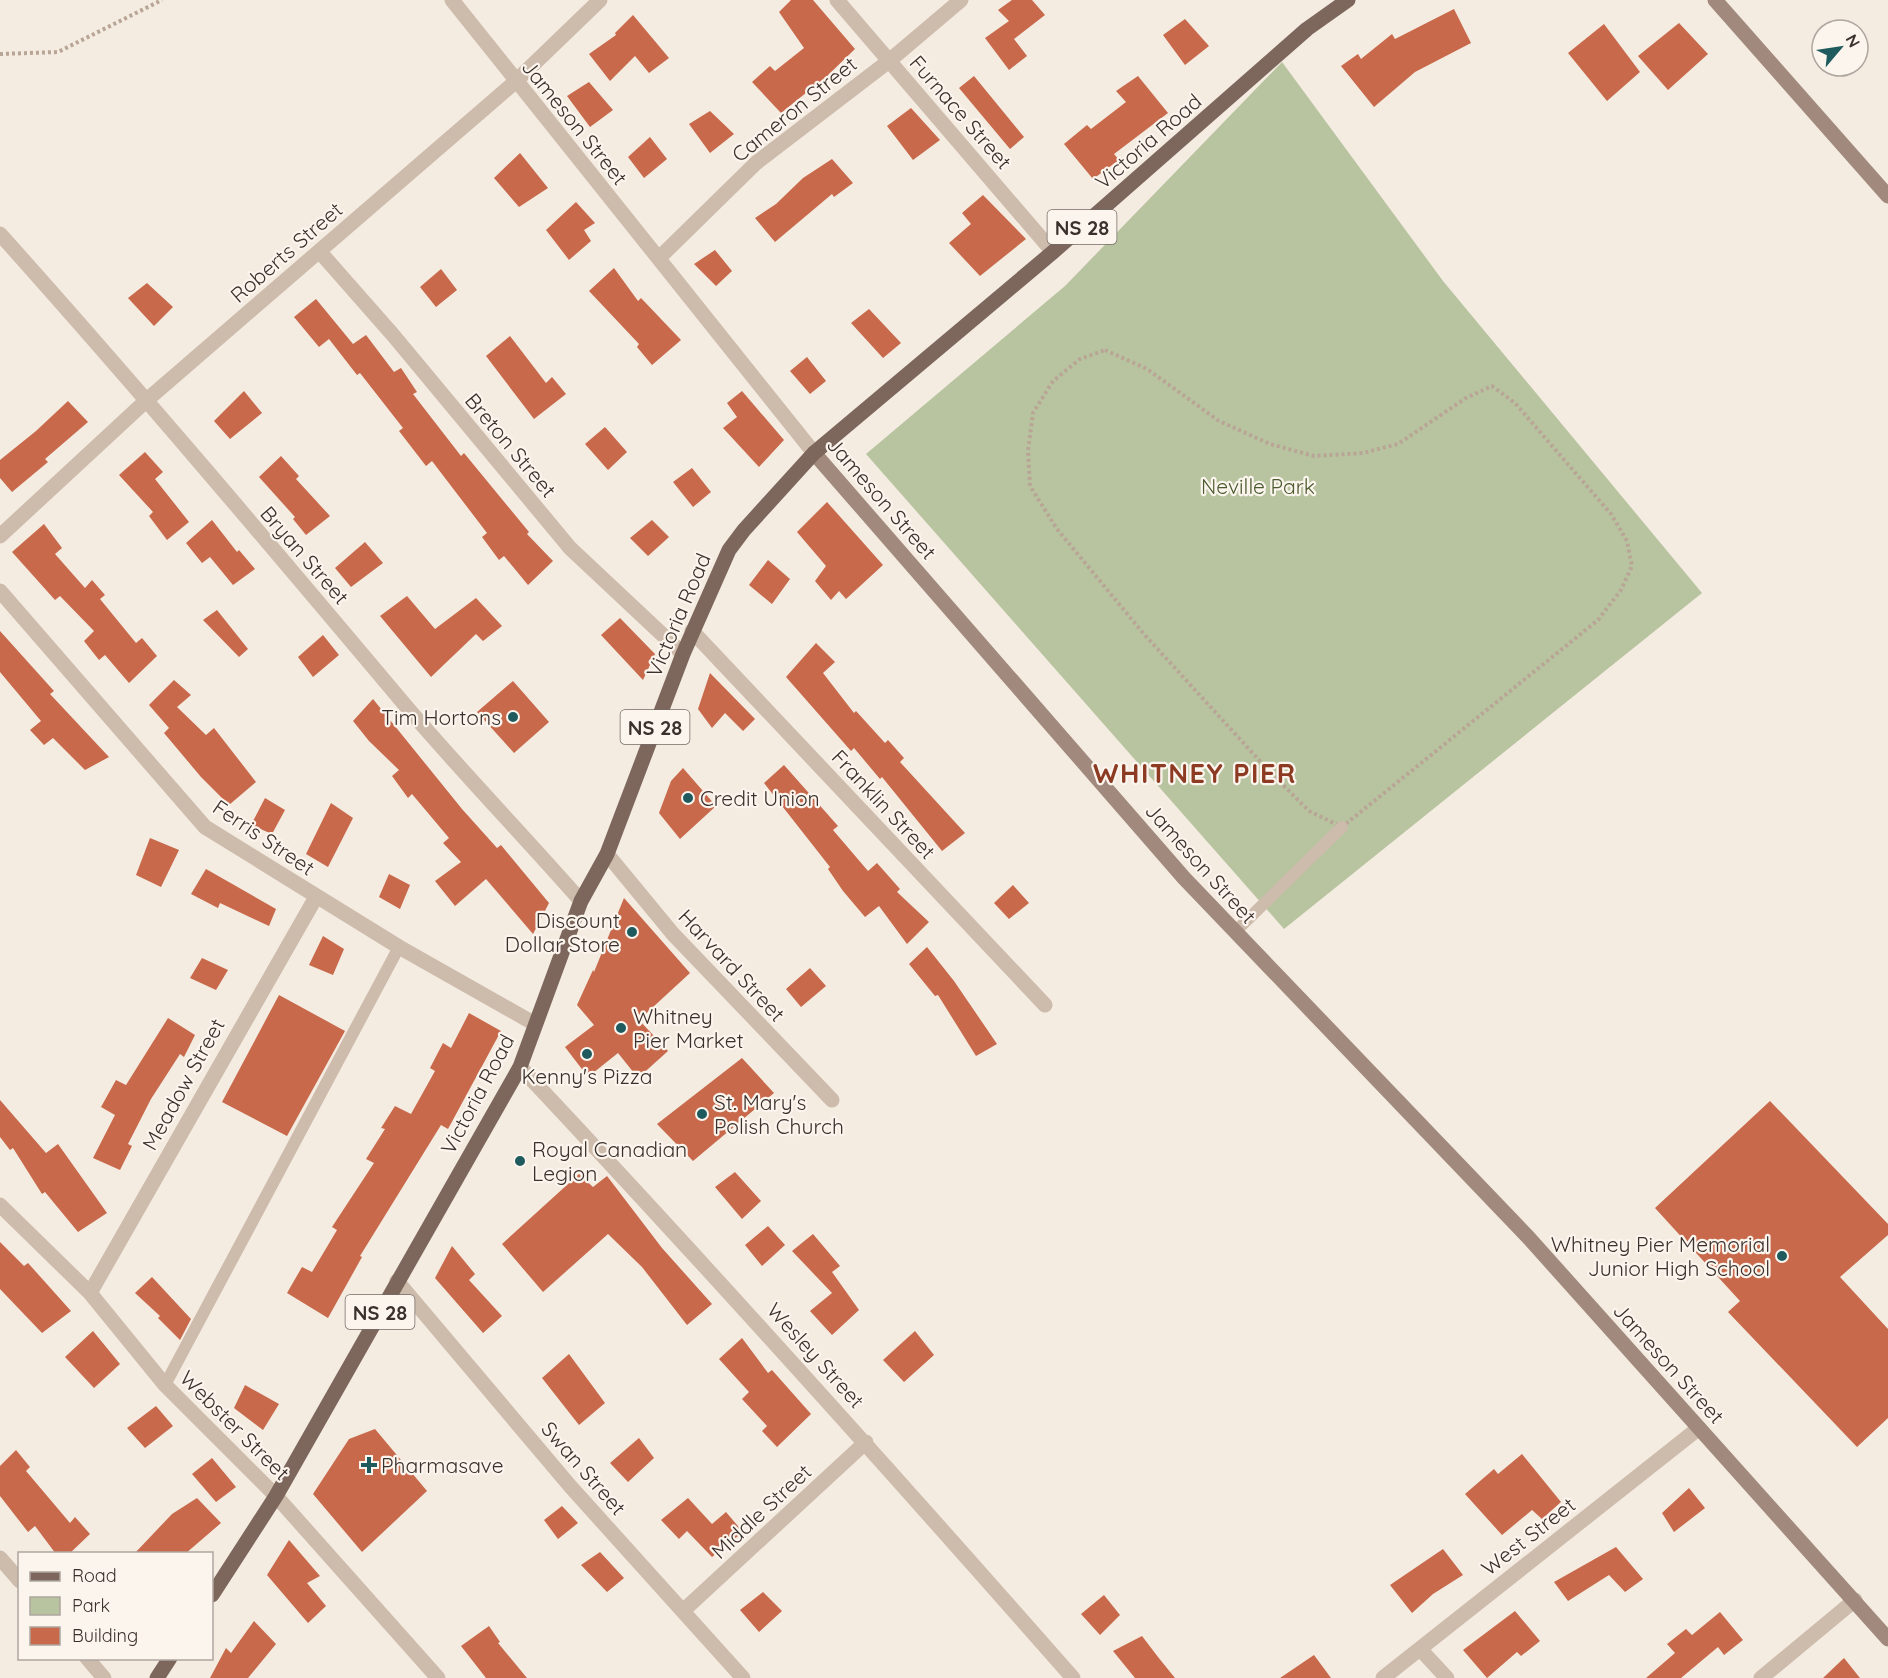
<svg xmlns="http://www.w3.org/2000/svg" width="1888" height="1678" font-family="Quicksand,sans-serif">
	<rect width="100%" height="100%" fill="#f4ebe1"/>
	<path fill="#b8c4a0" d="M1282,62l161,219 259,312 -418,336 -418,-475 199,-168z"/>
	<path fill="#c8694b" d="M791,0h22l42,49 -28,27 -46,37 -29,-31 18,-16 5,5 29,-23 -25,-36z
		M1012,0h20l13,15 -31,24 13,17 -18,14 -24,-32 24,-17 -11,-11z
		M1454,9l17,34 -56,29 -41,35 -33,-41 17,-12 3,5 31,-25 3,5z
		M633,15l36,43 -20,15 -14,-17 -25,25 -21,-27 27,-19 -1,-2z
		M1185,19l24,27 -24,19 -22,-30z
		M1679,23l29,31 -40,36 -30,-34z
		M1604,24l36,48 -33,29 -39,-48z
		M974,76l50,61 -14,12 -51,-61z
		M1138,76l30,37 -54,41 5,6 -26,19 -29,-35 23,-19 4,4 35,-27 -10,-11z
		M589,82l24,28 -23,17 -23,-31z
		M911,108l29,32 -27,20 -26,-34z
		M710,111l24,23 -24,19 -21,-29z
		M650,137l17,22 -23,19 -16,-21z
		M520,153l28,35 -29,19 -25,-29z
		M832,159l21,24 -19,14 -2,-3 -57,48 -20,-24 21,-14 27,-26z
		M983,195l43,44 -46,37 -31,-33 22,-19 -9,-11z
		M576,202l19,21 -11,7 7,11 -22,19 -23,-30z
		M715,250l17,21 -16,15 -22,-22z
		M614,268l24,33 3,-3 40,42 -29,25 -15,-18 2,-3 -50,-53z
		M441,269l16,21 -21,17 -16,-20z
		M147,283l26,24 -19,19 -26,-28z
		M316,299l37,45 13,-9 28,37 7,-4 16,24 -4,2 48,62 3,-3 65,79 -2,2 26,27 -25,24 -24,-29 -5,4 -17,-23 5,-4 -55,-72 -6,5 -27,-35 4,-3 -43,-55 -3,2 -28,-36 -10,8 -25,-30z
		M869,309l32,34 -18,15 -32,-35z
		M510,336l36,47 6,-6 14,17 -32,25 -48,-63z
		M807,357l19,24 -16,13 -20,-23z
		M244,391l18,22 -32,26 -16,-18z
		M742,391l42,49 -25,27 -36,-39 14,-11 -10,-14z
		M68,401l20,21 -43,37 3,3 -36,30 -12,-14v-18l36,-29z
		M605,427l22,25 -19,18 -23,-26z
		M145,452l18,20 -8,7 34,43 -22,18 -18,-24 4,-4 -34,-37z
		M281,456l18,20 -3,3 34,37 -24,19 -13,-16 2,-2 -36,-40z
		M692,468l19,24 -18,15 -20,-25z
		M827,502l56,63 -37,34 -7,-8 -8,9 -16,-19 11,-15 -29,-34z
		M212,520l25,32 2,-2 16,19 -22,16 -23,-28 -8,6 -16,-20z
		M652,520l17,17 -21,19 -18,-18z
		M44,524l18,24 -7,6 30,34 7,-8 13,15 -5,4 36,44 6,-5 15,18 -28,27 -24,-28 -6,5 -15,-19 10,-10 -34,-35 -5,4 -43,-48z
		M365,542l18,21 -32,24 -16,-19z
		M768,560l22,19 -18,25 -23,-19z
		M407,596l28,33 41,-31 26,28 -19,15 -7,-7 -45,43 -51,-61z
		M217,610l31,39 -9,8 -36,-37z
		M620,618l35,36 -12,26 -42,-45z
		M0,631l54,60 -4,3 59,63 -24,13 -32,-32 -9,7 -14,-15 11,-9 -41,-49z
		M323,635l16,20 -26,22 -15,-20z
		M816,643l19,19 -12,11 31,40 2,-2 29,32 3,-3 16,18 -4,4 65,71 -23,18 -60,-74 -2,2 -26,-31 -3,3 -65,-74z
		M710,673l45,46 -12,12 -18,-18 -13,15 -14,-19z
		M174,680l17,15 -14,12 29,28 8,-7 42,54 -27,23 -28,-28 -37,-44 5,-5 -20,-23z
		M513,681l36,41 -35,31 -37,-41z
		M373,699l89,110 35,39 4,-3 48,58 -16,31 -47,-55 -31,27 -20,-25 26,-19 -18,-19 6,-5 -37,-44 -4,4 -16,-22 7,-6 -30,-29 -16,-20z
		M784,765l54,61 -5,4 35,41 9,-8 23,26 -3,3 32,30 -22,22 -28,-38 -14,11 -22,-26 -15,-22 2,-2 -66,-84z
		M683,768l33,38 -36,33 -21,-26 12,-32z
		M265,798l20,12 -13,24 -21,-9z
		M331,803l22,15 -25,49 -22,-13z
		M150,838l29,12 -18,37 -25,-12z
		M206,869l70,40 -7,17 -49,-23 -2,5 -27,-14z
		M389,874l21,11 -10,24 -21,-12z
		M1013,885l16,18 -20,16 -15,-16z
		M624,898l66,75 -51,47 29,31 -30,27 -20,-25 -30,24 -23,-30 29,-22 -17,-20 16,-35 1,2z
		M323,936l21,13 -11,26 -24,-10z
		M927,947l27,34 43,63 -21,12 -38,-61 -3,1 -26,-32z
		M202,958l26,12 -12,20 -26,-12z
		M810,968l16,18 -25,21 -15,-18z
		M279,995l66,36 -58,105 -65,-34z
		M469,1013l32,18 -53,98 -7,-4 -81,131 2,1 -34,61 -41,-25 15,-26 10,5 25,-42 -5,-3 42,-64 -8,-4 19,-30 -4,-1 14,-22 16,8 24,-43 -5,-3 13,-25 8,5z
		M168,1018l27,17 -11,22 -4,-3 -29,45 -23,45 4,2 -12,24 -27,-12 22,-43 -14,-8 15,-27 10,5z
		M742,1058l32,35 -81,68 -36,-37z
		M0,1100l46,53 12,-9 49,69 -29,19 -33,-40 -3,2 -29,-46 -3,2 -10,-13z
		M1770,1101l118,123v11l-48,42 48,52v89l-31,29 -129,-135 12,-11 -85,-93z
		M735,1172l26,29 -19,18 -27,-32z
		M579,1174l14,13 14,-11 55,72 50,56 -25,21 -45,-58 -34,-33 -65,58 -41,-48z
		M768,1226l17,19 -23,21 -17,-21z
		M813,1234l27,32 -8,6 27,38 -27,25 -22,-24 22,-18 -40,-42z
		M0,1242l24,24 4,-3 43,48 -29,22 -42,-44z
		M452,1246l23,28 -6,6 33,36 -19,17 -48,-55z
		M152,1277l39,42 -11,21 -22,-22 2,-2 -25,-23z
		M93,1331l27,33 -26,24 -29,-31z
		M915,1331l19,24 -30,27 -21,-22z
		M742,1338l26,35 4,-3 39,44 -34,33 -15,-16 5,-5 -25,-27 7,-7 -30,-33z
		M569,1354l36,49 -26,22 -37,-47z
		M245,1385l34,19 -16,26 -29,-22z
		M156,1406l17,20 -28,22 -18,-20z
		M375,1429l52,62 -65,61 -49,-58 36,-55z
		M639,1438l15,20 -26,24 -18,-19z
		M16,1450l14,17 -4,4 44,52 5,-6 15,17 -21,20h-13l-21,-28 -7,6 -28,-36v-30z
		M1522,1454l39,48 -19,17 -10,-9 -30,25 -37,-41 29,-25 4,5z
		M212,1458l24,29 -20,15 -24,-28z
		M1689,1488l16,20 -31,24 -12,-19z
		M197,1498l24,25 -36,31h-51l38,-40z
		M688,1498l24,26 14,-12 17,20 -31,25 -25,-26 -8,8 -18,-19z
		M562,1506l16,17 -20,16 -14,-19z
		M289,1540l31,36 -13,7 19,23 -18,17 -41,-48z
		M1616,1547l27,32 -18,13 -16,-17 -41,26 -14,-19z
		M1443,1549l20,26 -30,19 -21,19 -22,-28z
		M600,1552l24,26 -17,14 -26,-27z
		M763,1592l19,19 -23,21 -19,-22z
		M1104,1595l16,20 -20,20 -19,-21z
		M1515,1611l25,30 -19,15 -4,-4 -30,26 -24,-28z
		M1720,1612l23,28 -19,15 -6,-8 -37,31h-35l29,-25 -8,-9 19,-15 6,6z
		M254,1621l22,23 -28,34h-38l16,-30 5,5z
		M489,1626l11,16 -2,1 29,35h-41l-25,-32z
		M1142,1636l16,21 17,21h-40l-22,-27z
		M1314,1655l17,23h-51z
		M1844,1658l16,20h-37z"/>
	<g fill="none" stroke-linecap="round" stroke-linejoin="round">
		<path stroke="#b9a596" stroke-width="4" stroke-dasharray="3 3" stroke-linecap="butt" d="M0,54l58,-2 104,-52
			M1105,350l42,19 72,52 51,23 44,12 49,-3 35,-9 68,-46 26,-12 23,17 96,111 16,27 5,25 -11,24 -23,30 -256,207 -33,-16 -40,-40 -126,-138 -86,-104 -27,-43 -2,-35 5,-38 20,-32 27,-22z"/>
		<path stroke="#cdbbac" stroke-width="12" d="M1235,932l107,-105
			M165,1385l234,-438"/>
		<path stroke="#cdbbac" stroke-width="15" d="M452,0l362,453
			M837,0l216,252
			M0,234c138,154 272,313 405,471 57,67 118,130 176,196
			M320,252l73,83 177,213 113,106
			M659,258l97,-95 133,-102 72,-61
			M0,536l148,-137 367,-317 85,-82
			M0,591l205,236 194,120 136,77
			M692,631l353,374
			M607,854l66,80 159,166
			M520,1067c188,200 371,404 553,611
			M0,1205l90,88 75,92 111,111 162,182
			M397,1281l173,205 173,192
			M90,1293l226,-396
			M0,1558l20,23
			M684,1610l182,-168
			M1421,1650l26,28
			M87,1658l17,20
			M1383,1678l316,-250
			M1761,1678l94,-78"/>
		<path stroke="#a18a7d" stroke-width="15" d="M1715,0l173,196
			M814,453l370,425 344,359 360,402"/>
		<path stroke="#7d675c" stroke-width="15" d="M212,1595l64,-99 244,-429 61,-166 26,-47 76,-200 46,-104 15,-20 70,-77 239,-201 254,-223 41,-29
			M157,1678l13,-20"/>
	</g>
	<g fill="#1f5a5e" stroke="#fbf5ee" stroke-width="2">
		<circle cx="513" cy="717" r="6"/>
		<circle cx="688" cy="798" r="6"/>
		<circle cx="632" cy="932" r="6"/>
		<circle cx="621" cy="1028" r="6"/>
		<circle cx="587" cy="1054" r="6"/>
		<circle cx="702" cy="1114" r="6"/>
		<circle cx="520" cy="1161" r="6"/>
		<circle cx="1782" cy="1256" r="6"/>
		<path d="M366 1456h6v6h6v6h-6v6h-6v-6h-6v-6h6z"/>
	</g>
	<g text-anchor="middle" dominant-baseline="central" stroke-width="4.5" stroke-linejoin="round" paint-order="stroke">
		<g fill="#fbf5ee" stroke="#756b66" stroke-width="1.5">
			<rect x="1047.5" y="210" width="69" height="34" rx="4.5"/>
			<rect x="620.5" y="710" width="69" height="34" rx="4.5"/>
			<rect x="345.5" y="1295" width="69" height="34" rx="4.5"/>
		</g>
		<g font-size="20" font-weight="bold" fill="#3b302b">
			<text x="1082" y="227">NS 28</text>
			<text x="655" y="727">NS 28</text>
			<text x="380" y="1312">NS 28</text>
		</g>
		<g font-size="21" fill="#3b302b" stroke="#fbf5ee">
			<text transform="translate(794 109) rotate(-39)">Cameron Street</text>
			<text transform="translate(961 112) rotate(49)">Furnace Street</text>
			<text transform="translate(575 122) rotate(51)">Jameson Street</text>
			<text transform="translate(1148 141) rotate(-41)">Victoria Road</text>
			<text transform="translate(286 252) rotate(-41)">Roberts Street</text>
			<text transform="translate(511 445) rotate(50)">Breton Street</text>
			<text transform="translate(882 498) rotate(49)">Jameson Street</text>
			<text transform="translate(305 555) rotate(49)">Bryan Street</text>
			<text transform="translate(678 615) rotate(-67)">Victoria Road</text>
			<text transform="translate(884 804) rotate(47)">Franklin Street</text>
			<text transform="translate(264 837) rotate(34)">Ferris Street</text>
			<text transform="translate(1201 863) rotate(48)">Jameson Street</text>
			<text transform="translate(732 965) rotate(47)">Harvard Street</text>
			<text transform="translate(183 1084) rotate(-61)">Meadow Street</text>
			<text transform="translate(477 1094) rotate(-62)">Victoria Road</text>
			<text transform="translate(816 1355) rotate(48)">Wesley Street</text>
			<text transform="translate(1669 1363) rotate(48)">Jameson Street</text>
			<text transform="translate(235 1425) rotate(45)">Webster Street</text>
			<text transform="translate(584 1468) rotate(49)">Swan Street</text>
			<text transform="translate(761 1511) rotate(-43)">Middle Street</text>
			<text transform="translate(1528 1536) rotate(-38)">West Street</text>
		</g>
		<g font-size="21" fill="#4a5a2e" stroke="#fbf5ee">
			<text x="1258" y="486">Neville Park</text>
		</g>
		<g font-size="21" fill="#3b302b" stroke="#fbf5ee" text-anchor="start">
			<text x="501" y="717" text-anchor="end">Tim Hortons</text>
			<text x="700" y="798">Credit Union</text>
			<text x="620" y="920" text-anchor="end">Discount<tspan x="620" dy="24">Dollar Store</tspan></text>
			<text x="633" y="1016">Whitney<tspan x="633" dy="24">Pier Market</tspan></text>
			<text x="587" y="1076" text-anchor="middle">Kenny's Pizza</text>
			<text x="714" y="1102">St. Mary's<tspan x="714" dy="24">Polish Church</tspan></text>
			<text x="532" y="1149">Royal Canadian<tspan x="532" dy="24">Legion</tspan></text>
			<text x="1770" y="1244" text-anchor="end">Whitney Pier Memorial<tspan x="1770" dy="24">Junior High School</tspan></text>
			<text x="381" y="1465">Pharmasave</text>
		</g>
		<g font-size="27" font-weight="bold" letter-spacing="1.5" fill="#8c3b22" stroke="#fbf5ee">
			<text x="1195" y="773">WHITNEY PIER</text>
		</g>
	</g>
	<rect x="18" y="1552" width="195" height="108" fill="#fbf5ee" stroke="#aea6a0" stroke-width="1.5"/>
	<rect x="30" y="1572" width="30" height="9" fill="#7d675c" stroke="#aea6a0" stroke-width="1.5"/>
	<text x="72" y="1582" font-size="18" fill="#3b302b">Road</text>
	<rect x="30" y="1597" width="30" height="18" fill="#b8c4a0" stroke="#aea6a0" stroke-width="1.5"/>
	<text x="72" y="1612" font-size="18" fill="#3b302b">Park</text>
	<rect x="30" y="1627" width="30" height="18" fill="#c8694b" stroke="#aea6a0" stroke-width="1.5"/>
	<text x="72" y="1642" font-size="18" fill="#3b302b">Building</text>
	<g transform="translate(1840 48) rotate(61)"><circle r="28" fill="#fbf5ee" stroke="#aea6a0" stroke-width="1.5"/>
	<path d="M0-4.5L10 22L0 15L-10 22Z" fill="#1f5a5e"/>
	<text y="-9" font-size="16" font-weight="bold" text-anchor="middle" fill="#3b302b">N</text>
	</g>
</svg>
